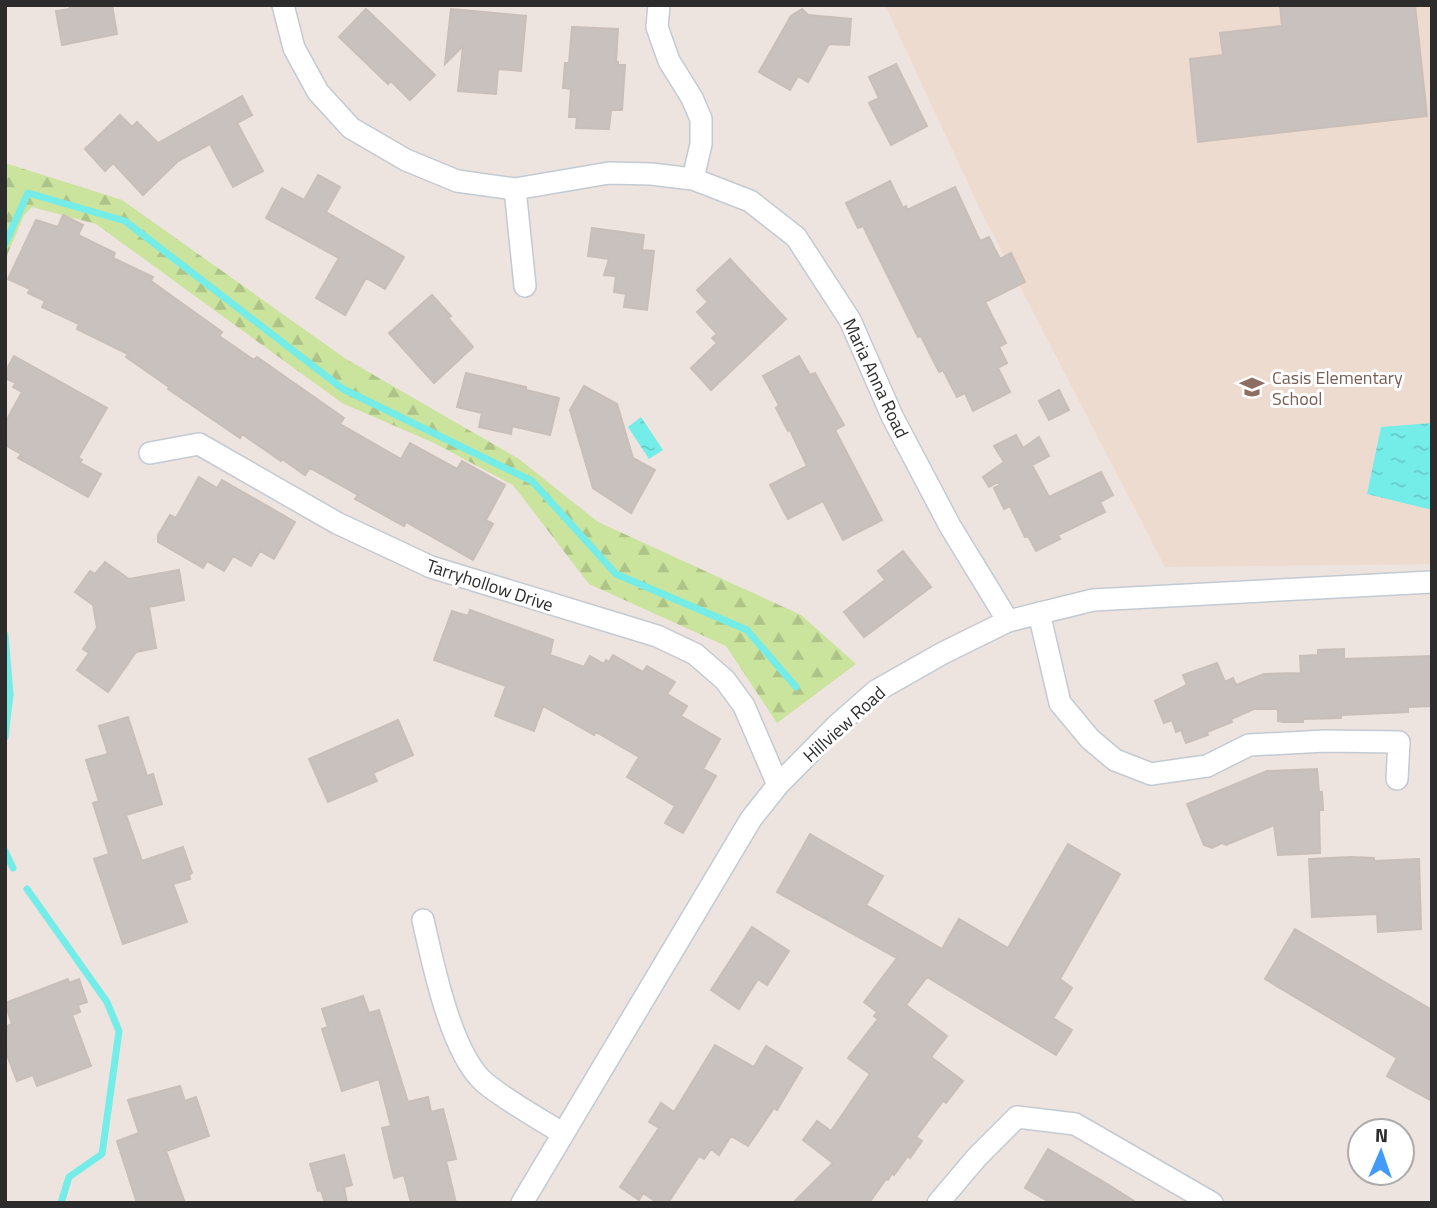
<svg xmlns="http://www.w3.org/2000/svg" width="1437" height="1208" font-family="'Titillium Web',sans-serif">
	<defs>
		<pattern id="forest-firs" width="22" height="20" patternUnits="userSpaceOnUse" patternTransform="scale(1.75)"><rect width="22" height="20" fill="#cae39d"/><path d="M5 1l3.5 6h-7zM16 11l3.5 6h-7z" fill="#aec387"/></pattern>
		<pattern id="water-ripples" width="26" height="14" patternUnits="userSpaceOnUse" patternTransform="scale(1.75)"><rect width="26" height="14" fill="#74ede8"/><path d="M2 4q2-2 4 0t4 0M15 11q2-2 4 0t4 0" fill="none" stroke="#65cbc7"/></pattern>
	</defs>
	<rect width="100%" height="100%" fill="#ede3df"/>
	<path fill="#eedbcf" d="M885,5h547v559l-267,3 -184,-356z"/>
	<path fill="url(#forest-firs)" d="M5,163l117,37 224,159 173,100 79,63 203,93 55,49 -79,59 -51,-77 -137,-62 -76,-99 -79,-42 -92,-40 -246,-179 -64,-17 -8,8 -19,45z"/>
	<path fill="url(#water-ripples)" d="M641,417l22,33 -14,9 -21,-32z
		M1432,423v87l-65,-16 14,-67z"/>
	<g fill="none" stroke-linecap="round" stroke-linejoin="round">
		<path stroke="#74ede8" stroke-width="7" d="M5,244l23,-51 97,28 218,168 189,92 84,93 131,56 49,57
			M5,635l5,59 -5,43
			M5,851l8,17
			M27,889l80,113 12,29 -17,123 -33,23 -8,26"/>
	</g>
	<path fill="#c9c1bd" stroke="#c9beb8" stroke-width="2" d="M69,5h43l5,29 -55,11 -6,-34 14,-2z
		M1280,5h135l12,111 -229,26 -8,-83 33,-4 -3,-22 62,-7z
		M366,9l69,66 -25,25 -19,-19 -3,3 -49,-47z
		M451,9l75,7 -5,55 -23,-2 -2,25 -38,-3 5,-45 -18,18z
		M802,9l6,6 43,4 -2,26 -20,-1 -21,38 -10,-6 -8,14 -31,-18 32,-56z
		M572,27l46,2 -2,33h2v3h7l-3,45h-11l-2,19 -33,-1 1,-11h-8l2,-28 -8,-1 2,-25h4z
		M896,64l31,62 -36,19 -22,-42 10,-5 -10,-21z
		M242,96l10,19 -15,8 26,48 -30,16 -23,-43 -32,17 -35,34 -30,-32 -8,8 -20,-22 35,-34 12,12 5,-5 21,21z
		M318,175l22,12 -14,25 78,45 -19,32 -19,-11 -21,37 -29,-17 23,-40 -73,-40 16,-30 22,12z
		M890,181l13,27 3,-2 1,4 48,-23 25,54 9,-4 11,22 11,-6 14,29 -40,20 21,41 -7,4 8,16 -9,5 12,24 -37,19 -8,-18 -8,4 -14,-27 -4,2 -18,-36 -3,1 -55,-111 -5,2 -12,-25z
		M63,215l20,10 -5,10 37,18 -2,5 40,19 -2,4 71,51 -3,4 35,24 3,-3 87,61 -4,6 61,35 9,-16 47,26 5,-8 43,24 -19,35 7,4 -20,36 -67,-38 -2,4 -49,-27 3,-4 -48,-27 -5,7 -23,-16 -1,2 -39,-27 -2,4 -72,-49 1,-2 -43,-30 2,-3 -51,-25 2,-5 -37,-17 3,-6 -17,-8 2,-4 -22,-10 28,-59 22,7z
		M592,228l52,7 -2,15 12,1 -7,59 -23,-3 2,-13 -12,-2 2,-16 -12,-1 5,-16 -21,-3z
		M730,259l56,60 -75,71 -20,-22 26,-25 -5,-5 5,-4 -20,-22 11,-10 -11,-12z
		M432,295l19,21 -3,2 25,29 -39,36 -45,-50z
		M14,356l93,52 -29,50 4,2 -2,3 21,11 -13,23 -70,-39 3,-4 -16,-9v-22l17,-31 -9,-5 3,-4 -11,-5v-6z
		M799,356l11,19 5,-2 29,52 -9,5 47,90 -39,20 -20,-39 -35,18 -18,-34 37,-19 -17,-36 -2,1 -12,-23 3,-3 -16,-29z
		M466,373l60,14v3l33,8 -9,37 -38,-9 -1,8 -32,-7 3,-14 -25,-6z
		M584,386l33,18 16,54 22,12 -24,43 -38,-25 -23,-78z
		M1059,390l10,20 -20,10 -10,-19z
		M1016,435l7,13 16,-11 10,19 -17,9 17,32 52,-25 12,23 -13,7 5,10 -47,23 2,4 -24,12 -8,-15 -3,1 -15,-31 -6,3 -10,-21 6,-3 -2,-3 -9,5 -6,-10 21,-15 -10,-16z
		M199,477l18,11 5,-8 73,42 -21,37 -14,-8 -9,15 -18,-10 -9,15 -17,-10 -4,7 -45,-26v-7l12,-20 6,3z
		M903,551l28,36 -67,50 -20,-25 41,-32 -7,-9z
		M105,562l24,17 50,-9 5,30 -35,7 7,41 -20,4 -28,40 -31,-22 12,-17 -6,-4 14,-21 -4,-23 -18,-13 15,-21 5,3z
		M470,610l83,30 -3,15 34,12 6,-11 14,8 2,-4 3,2 4,-7 30,17 4,-6 28,16 -8,12 20,12 -6,10 39,23 -17,30 13,7 -33,57 -18,-10 10,-17 -48,-29 12,-20 -43,-25 -2,3 -51,-29 -9,25 -39,-15 11,-30 -72,-26 18,-49 16,5z
		M1344,649v10l88,-3v50l-24,1v5l-67,3v3l-38,1v3h-20l-5,-1v-12h-24l-23,10 1,3 -25,10 1,3 -22,8 -5,-13 -5,2 -4,-12 -8,3 -9,-22 32,-16 -4,-10 34,-12 8,19 8,-4 3,7 28,-11 37,-1 -1,-17 18,-1v-5z
		M128,717l19,59 6,-2 9,30 -36,11 16,46 41,-14 9,26 -3,2 1,4 -17,5 14,38 -64,22 -29,-85 15,-5 -16,-51 6,-2 -13,-41 22,-6 -9,-28z
		M398,720l15,35 -40,18 4,8 -49,21 -19,-43z
		M1317,769l2,23h3l1,18h-4l1,43 -42,2 -4,-30 -48,20 -4,-2 -10,5 -8,-3 -17,-41 80,-33z
		M810,834l73,42 -17,29 76,44 17,-30 49,29 60,-104 52,30 -60,105 12,9 -19,30 19,12 -16,25 -129,-78 -21,28 41,31 -16,21 32,24 -17,22 -3,-2 -27,36 6,4 -12,17 -2,-2 -14,19 -2,-2 -4,7 -2,-1 -17,24h-76l40,-40 -30,-23 14,-19 14,10 39,-57 -22,-16 30,-39 -4,-3 3,-4 -13,-10 33,-44 -120,-66z
		M1351,857l23,1v3l45,-2 2,70 -43,3 -1,-18 -65,3 -3,-58z
		M752,927l37,24 -22,34 -9,-6 -19,30 -28,-19z
		M1295,929l137,81v91l-45,-25 10,-18 -132,-79z
		M68,979l1,4 10,-4 8,23 -9,3 2,7 -8,3 19,51 -54,20 -4,-11 -16,6 -12,-31v-23l7,-3 -7,-21z
		M363,996l6,17 10,-3 29,92 20,-5 3,15 12,-3 13,50 -10,2 10,42h-45l-7,-28 -10,3 -12,-50 9,-2 -12,-47 -37,12 -20,-62 6,-2 -6,-18z
		M715,1045l39,22 12,-21 36,22 -25,42 -3,-2 -26,38 -17,-10 -12,19 -8,-6 -7,10 -5,-3 -31,47h-10l-15,-10 -4,7 -19,-13 39,-59 -10,-6 12,-19 13,9z
		M180,1086l5,15 11,-4 13,39 -43,15 19,52h-48l-20,-62 22,-8 -11,-33z
		M1048,1149l61,36 28,18h-86l-26,-15z
		M344,1155l8,30 -8,2 3,16h-22l-4,-13 -3,1 -8,-27z"/>
	<g fill="none" stroke-linecap="round" stroke-linejoin="round">
		<g stroke="#c3cad2" stroke-width="24">
			<path id="minor" d="M283,5l11,43 24,44 33,36 55,32 51,21 58,8 94,-16 42,1 42,5 57,22 46,36 54,83 42,96 58,110 58,95
				M659,5l-2,22 12,34 23,37 9,21v25l-8,35
				M515,189l10,97
				M150,453l49,-9 138,79 94,44 226,69 38,18 30,26 19,26 34,79
				M1039,613l21,90 30,36 25,21 36,14 56,-8 42,-21 76,-4 74,1 -2,37
				M423,920c10,44 28,133 61,162 21,18 54,36 78,51
				M522,1203l229,-384 27,-34 58,-59 40,-35 67,-38 65,-32 85,-21 339,-18
				M938,1203l39,-46 40,-40 58,7 137,79"/>
		</g>
		<use href="#minor" stroke="#fff" stroke-width="21"/>
	</g>
	<defs>
		<g id="school-bare" transform="scale(1.89)"><path d="M0-5L7-2L0 1L-7-2ZM-4 1L0 2.5L4 1V4Q0 6-4 4Z" fill="#8d6e63" stroke="#fff" stroke-width="2.5" paint-order="stroke"/></g>
	</defs>
	<g fill-rule="evenodd">
		<use href="#school-bare" x="1252" y="387"/>
	</g>
	<g text-anchor="middle" dominant-baseline="central" stroke-width="6" stroke-linejoin="round" paint-order="stroke">
		<g font-size="18" fill="#785e54" stroke="#fff" text-anchor="start">
			<text x="1272" y="377">Casis Elementary<tspan x="1272" dy="21">School</tspan></text>
		</g>
		<g font-size="18" fill="#2c2c2c" stroke="#fff">
			<text transform="translate(876 378) rotate(65)">Maria Anna Road</text>
			<text transform="translate(490 585) rotate(18)">Tarryhollow Drive</text>
			<text transform="translate(844 724) rotate(-42)">Hillview Road</text>
		</g>
	</g>
	<rect width="1437" height="1208" fill="none" stroke="#2c2c2c" stroke-width="14"/>
	<g transform="translate(1381 1152) rotate(2)"><circle r="33" fill="#ffffff" stroke="#ababab" stroke-width="2"/>
	<path d="M0-5L12 26L0 18L-12 26Z" fill="#439bf7"/>
	<text y="-10" font-size="19" font-weight="bold" text-anchor="middle" fill="#2c2c2c">N</text>
	</g>
</svg>
